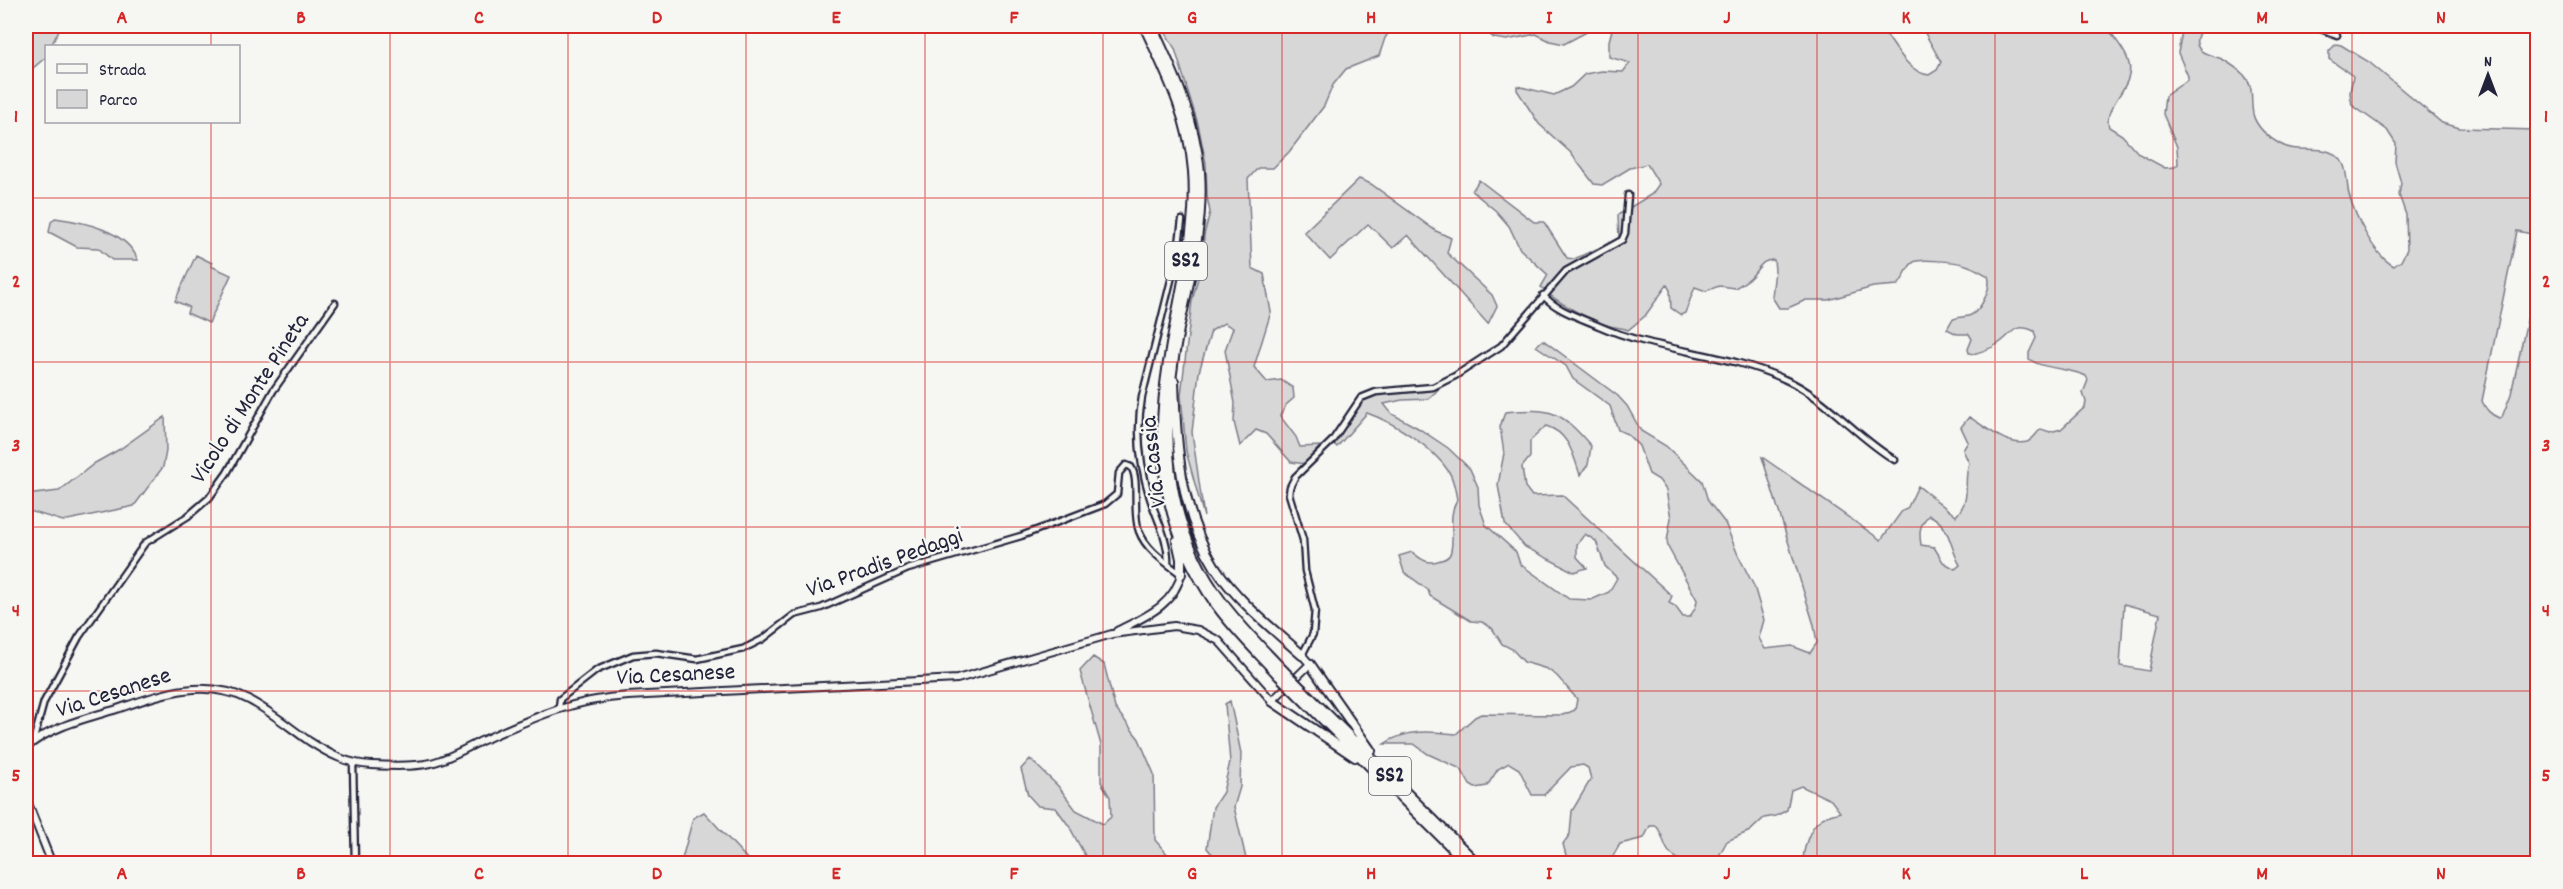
<svg xmlns="http://www.w3.org/2000/svg" width="2563" height="889" font-family="Dekko,sans-serif">
	<rect width="100%" height="100%" fill="#f6f6f2"/>
	<filter id="ink" filterUnits="userSpaceOnUse"><feTurbulence type="fractalNoise" baseFrequency=".0167" numOctaves="2"/><feDisplacementMap in="SourceGraphic" scale="12" xChannelSelector="R" yChannelSelector="G"/><feConvolveMatrix kernelMatrix="1 2 1 2 8 2 1 2 1" color-interpolation-filters="sRGB"/></filter>
	<g filter="url(#ink)">
		<path fill="#d7d7d7" stroke="#7c7c89" stroke-width="1.5" fill-rule="evenodd" d="M26,26h35l-10,20h-5v11l-13,11 -7,-4z
			M1162,26h231l-8,12 -6,18 -33,13 -13,16 -9,21 -35,46 -16,16h-15l-10,11 4,89 12,6 7,38 -17,55 13,15 14,-2 12,8 1,10 -8,7 -6,11 16,21 4,10 20,-1 -14,18 -15,-2 -25,-28 -10,-4 -16,16 -6,-24 1,-19 -10,-53 8,-22 -9,-5 -13,8 -12,41 -7,60 12,85 -18,-66 -5,-56 11,-94 11,-42 1,-24 6,-23 -3,-15 -1,-34 -8,-39 -23,-75z
			M1466,26h132l-34,18 -14,-3 -14,-7 -29,6 -13,-2 -13,-10z
			M1613,26h267c13,16 27,47 49,49l8,-5 4,-8 -20,-36h177l2,4 10,1c6,10 17,21 19,33 6,23 -27,42 -20,63l13,8 17,19 26,14 10,-1 3,-3 -1,-17 -14,-33 2,-18 22,-16 1,-4 -10,-23 5,-27h19c-1,3 -4,8 -5,12 -3,16 15,17 25,21 7,4 16,10 22,16 11,13 6,24 9,39 3,13 16,24 27,30 17,11 40,-1 57,12 11,8 9,26 12,38 6,22 25,62 45,72l7,-5 6,-12 -1,-34 -7,-20 2,-12 -6,-21 1,-18 -9,-14 -35,-25 -2,-12 3,-17 -24,-17v-8l7,-7 5,1 28,17 73,61 18,5 77,2v105l-20,-4 -35,170c4,9 8,13 17,17l3,-1 9,-23 21,-97 1,-3 4,2v567h-734c0,-13 6,-36 18,-44 6,-4 13,-5 19,-7l-9,-12 -30,-14 -10,4 -4,20 -11,6 -12,2 -14,13 -23,10 -12,22c-17,0 -33,3 -46,-11 -6,-7 -6,-19 -13,-26h-6l-6,12 -24,6 -11,19h-41l-5,-19 7,-10 2,-23 19,-32 -3,-11 -5,-3 -12,2 -27,28h-12l-13,-26 -10,-6 -11,6 -11,17 -12,2 -5,-3 -9,-16 -33,-15 -14,-10h-30c22,-15 46,-13 72,-10l19,-17 6,-3 82,1 12,-5 2,-11 -20,-23 -10,-7 -23,-7 -12,-13 -10,-5 -10,-16 -10,-6 -11,-1 -41,-25 -2,-6 -24,-18 -5,-16 13,-4c10,8 16,13 29,8 5,-1 9,-4 10,-9 4,-20 -4,-32 6,-52 -2,-9 -3,-19 -8,-27 -16,-25 -54,-49 -82,-59l-30,34 -4,-4c7,-13 16,-33 28,-43 16,-13 57,-10 78,-11l-11,10 -26,1 -18,4 8,10 26,14 30,20 22,21 8,18 1,18 7,20 30,27 4,12 49,35 22,1 18,-8 8,-14 -12,-12 -9,-25 -11,-7 -8,10v13l10,11 -13,4 -49,-25 -20,-23 -7,-39 6,-32 -4,-26 5,-15c47,-4 55,-2 86,34l-3,19 -8,10c-7,-21 -11,-42 -34,-49l-16,15v16l-8,10 3,20 7,9 30,-1 110,101 -3,7 6,3 8,11h7l6,-11 1,-6 -29,-53 -1,-6 4,-23 -5,-28 -7,-10 -10,-6 -10,-28 -12,-12 -9,-4 -8,-24 -37,-27 -7,-13 -30,-20 7,-6 75,56 9,10 14,25 25,15 36,35 6,20 17,22 13,32 16,31 10,34 -5,18 6,11 27,-3 18,7 7,-10 -3,-18 -52,-168 119,83 21,-29 5,-2 11,-23 38,30c17,-19 6,-32 13,-53l-6,-13 5,-8 -7,-15 8,-10c16,9 38,30 58,25 6,-2 9,-9 14,-13l9,3 11,-3 24,-22 1,-5 -3,-9 5,-13 -2,-4c-18,-9 -42,-6 -57,-17v-6l7,-15 -2,-7c-22,-10 -22,6 -38,14 -6,4 -16,7 -23,9l-4,-1 -1,-4 4,-10 -3,-5h-12l-10,-5 5,-9c6,-4 13,-2 19,-5 11,-6 21,-28 17,-39 -7,-4 -15,-9 -22,-11 -7,-3 -46,-7 -52,-3 -8,4 -9,17 -16,23l-25,2 -45,13h-22l-18,8h-9l-7,-11 3,-27 -1,-10c-13,-1 -15,9 -23,17 -4,4 -11,8 -16,11l-16,-2 -13,5 -11,-4 -10,26 -4,2 -10,-7 -1,-18 -3,-5 -22,31 -17,14c-6,-3 -11,-2 -18,-4 -20,-6 -55,-24 -69,-39l7,-12 -28,-26 -11,-23 -13,-15 -24,-20 7,-11 55,42h10l23,36 7,1 45,-20 -1,-24 34,-21 7,-10 -12,-20 -17,4 -28,17 -8,-1 -24,-32 -31,-28 -22,-34v-4l37,9 17,-8 14,-13 17,-3 21,1 7,-9 -21,-6v-16zM1929,515c22,10 20,31 31,50l-5,4 -12,-7 -9,-15 -13,-2c-2,-13 -2,-20 8,-30zM2124,604l36,10 -11,57 -29,-5z
			M1359,179l12,5 65,47 15,7 -4,15 45,42 5,11 -9,18 -80,-89 -15,13 -25,-24 -38,36 -26,-28z
			M55,218c29,4 71,12 83,42h-26l-14,-12 -21,-1 -28,-15 2,-10z
			M196,255l16,8 -1,3 20,9 -22,48 -22,-10 2,-6 -14,-6z
			M165,417l1,34 -3,16 -29,39 -71,15 -37,-11v-15l33,-4 36,-28 25,-14z
			M1093,657l11,7 11,44 24,31 15,35 1,66 20,23h-86l-20,-37 -13,-18 -18,-2 -10,-11 -7,-26 9,-10 28,27 18,24 27,14 8,-7 -1,-20 -9,-15v-37l-21,-74z
			M1230,701l11,52 -1,34 -6,20 13,56c-16,1 -30,-1 -40,-15l6,-41 10,-15 7,-30 -5,-58z
			M704,812l47,51h-70l12,-45z"/>
		<g fill="none" stroke-linecap="round" stroke-linejoin="round">
			<g stroke="#22223b" stroke-width="9">
				<path id="street" d="M2313,26l24,9
					M1543,295c12,15 38,23 56,31 59,26 126,26 185,53 42,18 72,58 111,81
					M1168,564c1,-24 -11,-44 -18,-66 -10,-32 -14,-68 -8,-101l36,-145 4,-32
					M1302,655l11,-21 2,-24 -10,-39 -2,-31 -14,-46 1,-7 5,-10 37,-36 29,-43 15,-6 57,-5 22,-11 46,-30 65,-75 56,-31 3,-7 3,-38
					M559,708l1,-9 37,-29 36,-15 23,-2 41,6 46,-10 20,-10 31,-24 27,-7 87,-39 113,-33 84,-32 12,-10 2,-21 7,-8 5,2c9,12 1,46 8,64 7,19 26,31 42,43
					M33,742l11,-40 35,-65 66,-94 43,-27 21,-18 18,-25 46,-82 62,-88
					M353,763l2,101"/>
			</g>
			<g stroke="#22223b" stroke-width="10">
				<path id="secondary" d="M1117,631c27,-14 57,-25 64,-57
					M26,748c23,-21 61,-30 91,-39 44,-15 87,-32 132,-9 21,11 40,27 60,41 20,13 38,23 63,24 19,1 40,2 59,-2 17,-4 34,-14 50,-22 52,-23 89,-41 147,-45l329,-17 155,-45 62,-8 24,4 21,11 53,60 38,-37 -8,-9
					M26,798l26,66"/>
			</g>
			<g stroke="#22223b" stroke-width="12">
				<path id="highway" d="M1144,26c22,47 45,92 49,145 4,51 -9,102 -18,152 -21,106 -23,190 41,282 19,26 42,48 63,71
					M1152,26c22,47 43,93 48,146 4,53 -10,105 -21,157 -19,96 -18,192 44,274 18,24 40,46 61,68
					M1174,381c2,64 6,131 41,186 22,34 57,61 87,88
					M1177,541l4,18v15
					M1310,664l61,87
					M1302,689l176,175
					M1298,695l170,169
					M1272,701l83,56"/>
			</g>
			<use href="#street" stroke="#f6f6f2" stroke-width="4.5"/>
			<use href="#secondary" stroke="#f6f6f2" stroke-width="6"/>
			<use href="#highway" stroke="#f6f6f2" stroke-width="8"/>
			<g stroke="#22223b" stroke-width="12" stroke-linecap="butt">
				<path id="highway-bridge" d="M1284,671l18,18
					M1279,676l19,19"/>
			</g>
			<use href="#highway-bridge" stroke="#f6f6f2" stroke-width="8"/>
		</g>
	</g>
	<path fill="none" stroke="#d62828" stroke-width="1.5" stroke-opacity="0.55" d="M211,26v20M390,26v838M568,26v838M746,26v838M925,26v838M1103,26v838M1282,26v838M1460,26v838M1638,26v838M1817,26v838M1995,26v838M2173,26v838M2352,26v838M211,122v742M26,198h2512M26,362h2512M26,527h2512M26,691h2512"/>
	<g text-anchor="middle" dominant-baseline="central" stroke-width="4.5" stroke-linejoin="round" paint-order="stroke">
		<g fill="#f6f6f2" stroke="#626272" stroke-width="1.5">
			<rect x="1165" y="242" width="42" height="38" rx="4.5"/>
			<rect x="1369" y="757" width="42" height="38" rx="4.5"/>
		</g>
		<g font-size="22" font-weight="bold" fill="#22223b">
			<text x="1186" y="261">SS2</text>
			<text x="1390" y="776">SS2</text>
		</g>
		<g font-size="24" fill="#22223b" stroke="#f6f6f2">
			<text transform="translate(251 399) rotate(-57)">Vicolo di Monte Pineta</text>
			<text transform="translate(1155 462) rotate(-96)">Via Cassia</text>
			<text transform="translate(885 564) rotate(-20)">Via Pradis Pedaggi</text>
			<text transform="translate(676 676) rotate(-3)">Via Cesanese</text>
			<text transform="translate(114 694) rotate(-18)">Via Cesanese</text>
		</g>
	</g>
	<rect width="2563" height="889" fill="none" stroke="#f6f6f2" stroke-width="66"/>
	<rect x="45" y="45" width="195" height="78" fill="#f6f6f2" stroke="#a1a1a9" stroke-width="1.5"/>
	<rect x="57" y="64" width="30" height="9" fill="#f6f6f2" stroke="#a1a1a9" stroke-width="1.5"/>
	<text x="99" y="75" font-size="18" fill="#22223b">Strada</text>
	<rect x="57" y="90" width="30" height="18" fill="#d7d7d7" stroke="#a1a1a9" stroke-width="1.5"/>
	<text x="99" y="105" font-size="18" fill="#22223b">Parco</text>
	<g transform="translate(2488 75)" stroke="#f6f6f2" stroke-width="4.5" paint-order="stroke">
	<path d="M0-4.5L10 22L0 15L-10 22Z" fill="#22223b"/>
	<text y="-9" font-size="16" font-weight="bold" text-anchor="middle" fill="#22223b">N</text>
	</g>
	<rect x="33" y="33" width="2497" height="823" fill="none" stroke="#d62828" stroke-width="2"/>
	<g font-size="20" text-anchor="middle" font-weight="bold" fill="#d62828">
		<text x="122" y="23">A</text>
		<text x="301" y="23">B</text>
		<text x="479" y="23">C</text>
		<text x="657" y="23">D</text>
		<text x="836" y="23">E</text>
		<text x="1014" y="23">F</text>
		<text x="1192" y="23">G</text>
		<text x="1371" y="23">H</text>
		<text x="1549" y="23">I</text>
		<text x="1727" y="23">J</text>
		<text x="1906" y="23">K</text>
		<text x="2084" y="23">L</text>
		<text x="2262" y="23">M</text>
		<text x="2441" y="23">N</text>
		<text x="16" y="122">1</text>
		<text x="2546" y="122">1</text>
		<text x="16" y="287">2</text>
		<text x="2546" y="287">2</text>
		<text x="16" y="451">3</text>
		<text x="2546" y="451">3</text>
		<text x="16" y="616">4</text>
		<text x="2546" y="616">4</text>
		<text x="16" y="781">5</text>
		<text x="2546" y="781">5</text>
		<text x="122" y="879">A</text>
		<text x="301" y="879">B</text>
		<text x="479" y="879">C</text>
		<text x="657" y="879">D</text>
		<text x="836" y="879">E</text>
		<text x="1014" y="879">F</text>
		<text x="1192" y="879">G</text>
		<text x="1371" y="879">H</text>
		<text x="1549" y="879">I</text>
		<text x="1727" y="879">J</text>
		<text x="1906" y="879">K</text>
		<text x="2084" y="879">L</text>
		<text x="2262" y="879">M</text>
		<text x="2441" y="879">N</text>
	</g>
</svg>
